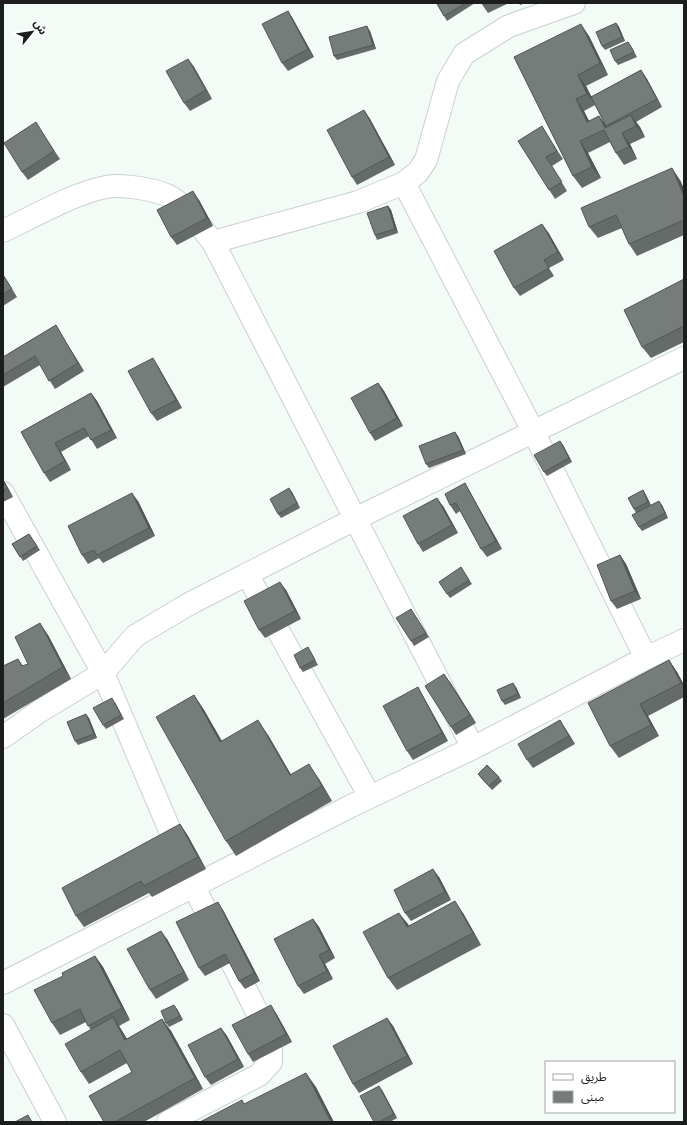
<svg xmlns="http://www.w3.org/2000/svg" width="687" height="1125" font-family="Helvetica,'Noto Sans Arabic',sans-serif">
	<rect width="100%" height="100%" fill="#f3fbf7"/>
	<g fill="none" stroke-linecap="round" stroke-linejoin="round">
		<g stroke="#c9d1ce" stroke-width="24">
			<path id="street" d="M404,183l129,248 113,227
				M3,231c30,-14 71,-38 103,-44 17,-3 47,2 63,9 15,8 33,33 44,46l260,506
				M213,242l145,-40 46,-19 14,-11 8,-12 22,-79 16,-27 45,-28 65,-23
				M3,493l100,180 91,214 77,153v22l-12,13 -91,47
				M247,574l123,223
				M3,737l37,-26 63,-38 32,-37 54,-32 166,-85 329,-161
				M3,983l348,-177 122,-58 173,-90 38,-18
				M3,1025l52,97"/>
		</g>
		<use href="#street" stroke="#fff" stroke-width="22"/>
	</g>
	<path fill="#656b68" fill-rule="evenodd" d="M439,3h36l-28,18 -3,-5z
		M481,3h28l-21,10z
		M519,3h7l-6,2z
		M288,11l5,8 21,38 -26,14 -6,-8z
		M616,23l3,4 6,14 -20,9 -3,-4z
		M370,31l6,18 -39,11 -3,-4z
		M589,36l19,39 -22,11 5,11 50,-27 6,9 15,28 -26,15 4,5 5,10 -15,7 7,15 -13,6 -8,-12 -6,-11 -22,11 13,25 -19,10 -9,-12 -59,-119zM595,105l12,22 -8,-11 -10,5 -5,-10z
		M628,42l3,4 6,11 -19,8 -3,-4z
		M188,59l6,8 18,32 -22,12 -6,-8z
		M364,110l6,9 25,46 -38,20 -5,-8z
		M41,131l19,28 -32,21 -6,-8z
		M547,135l16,24 -11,7 15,25 -12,8 -37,-58z
		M680,180l4,9v46l-47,21 -8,-12 -7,-16 -24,10 -9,-11z
		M199,200l14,26 -36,19 -6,-8z
		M388,206l3,4 7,23 -21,7 -2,-5z
		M548,232l16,28 -15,8 5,8 -34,20 -6,-8z
		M3,274l14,23 -14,9z
		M684,279v63l-33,16 -9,-11z
		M56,325l5,9 23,37 -29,18 -15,-24 -37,22v-30z
		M158,366l24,42 -25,13 -6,-8z
		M378,383l6,8 19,35 -28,15 -5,-8z
		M91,393l6,8 20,37 -20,11 -8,-13 -28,16 10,18 -21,12 -6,-9 -23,-41z
		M458,436l8,18 -37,14 -3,-4z
		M563,445l9,17 -25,14 -3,-4z
		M3,479l10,18 -10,5z
		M465,483l5,9 32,57 -15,8 -6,-8 -21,-38 -4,3 -6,-9z
		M643,490l3,5 5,10h11l6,13 -26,13 -3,-4 -3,-14 -2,-4z
		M292,492l8,16 -19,10 -3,-4z
		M138,501l17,35 -52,27 -4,-5 -11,6 -6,-9z
		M443,506l15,27 -35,19 -5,-8z
		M29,534l11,16 -17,11 -11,-17z
		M620,555l6,9 15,35 -24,10 -6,-8z
		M461,567l11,17 -22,14 -3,-4z
		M286,590l15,29 -36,19 -6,-8z
		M411,609l18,28 -15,9 -3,-5z
		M48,635l23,44 -68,40v-53l15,-7 5,7 5,-2z
		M311,652l7,13 -15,7 -3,-4z
		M669,660l8,12 7,13v12l-36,19 11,20 -40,22 -9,-12z
		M450,682l26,41 -20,12 -5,-8z
		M516,687l5,11 -16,7 -3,-4z
		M194,695l10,15 18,31 46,-6 23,40 28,4 13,22 -96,55 -10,-15z
		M423,696l25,45 -35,19 -6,-9z
		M115,702l9,17 -18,10 -3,-4z
		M89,718l8,20 -19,7 -3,-4z
		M565,728l10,16 -42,24 -6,-8z
		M478,774l21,3 3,4 -10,9 -11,-12z
		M180,824l8,12 18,33 -54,28 -3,-4 -65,34 -8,-11z
		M439,877l12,23 -40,21 -6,-8z
		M223,910l37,71 -15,8 -6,-8 -9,-18 -25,13 -6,-8z
		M463,913l18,32 -84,45 -9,-12 20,-52z
		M313,919l6,8 16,31 -10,6 8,15 -29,15 -6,-8z
		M167,939l22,41 -33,19 -6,-9z
		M95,956l8,11 27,53 -11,6 8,13 35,-20 9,12 32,58 -59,33h-40l28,-50 -5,-9 -38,21 -8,-12 10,-42 -5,-8 -26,13 -8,-12 11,-47z
		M177,1009l6,11 -14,7 -3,-4z
		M276,1013l16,29 -39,20 -5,-8z
		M387,1018l6,8 20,38 -54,29 -6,-9z
		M221,1028l6,8 17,31 -33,18 -6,-8z
		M382,1090l15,28 -7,4h-16z"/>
	<path fill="#525755" d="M288,11l5,8 21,38 -6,-8z
		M616,23l3,4 6,14 -3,-4z
		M581,24l8,12 19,39 -8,-12z
		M367,26l3,5 6,18 -3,-4z
		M188,59l6,8 18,32 -6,-9z
		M641,70l6,9 15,28 -5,-8z
		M578,75l8,11 10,19 -9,-11z
		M576,99l8,12 11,22 -8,-11z
		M364,110l6,9 25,46 -6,-8z
		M631,115l9,12 5,10 -9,-11z
		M599,116l8,11 -2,1z
		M622,133l8,11 7,15 -8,-12z
		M580,141l8,12 13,25 -9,-11z
		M672,168l8,12 4,9v7z
		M193,191l6,9 14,26 -6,-8z
		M388,206l3,4 7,23 -3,-4z
		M542,224l6,8 16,28 -6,-8z
		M56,325l5,9 23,37 -6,-8z
		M153,358l5,8 24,42 -6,-8z
		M378,383l6,8 19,35 -6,-8z
		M91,393l6,8 20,37 -6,-8z
		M455,432l3,4 8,18 -3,-4z
		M560,441l3,4 9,17 -3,-4z
		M55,443l6,9 10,18 -6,-9z
		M3,479l10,18 -6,-9 -4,-7z
		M465,483l5,9 32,57 -6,-8z
		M289,488l3,4 8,16 -3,-5z
		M643,490l3,5 5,11 -3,-4z
		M132,493l6,8 17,35 -6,-8z
		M437,498l6,8 15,27 -6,-8z
		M659,501l3,4 6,13 -3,-5z
		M620,555l6,9 15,35 -6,-8z
		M280,582l6,8 15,29 -6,-8z
		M40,623l8,12 23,44 -8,-12z
		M669,660l8,12 7,13v2l-3,-4z
		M444,674l6,8 26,41 -6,-8z
		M513,683l3,4 5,11 -3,-4z
		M418,687l30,54 -6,-8z
		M194,695l10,15 26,46 -10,-14z
		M640,704l8,12 11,20 -8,-11z
		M86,714l3,4 8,20 -3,-4z
		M258,720l10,15 32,55 -10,-15z
		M560,720l15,24 -6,-8z
		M309,764l10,15 13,22 -10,-15z
		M180,824l8,12 18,33 -8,-12z
		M433,869l6,8 12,23 -6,-8z
		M455,901l8,12 18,32 -8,-12z
		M218,902l5,8 37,71 -6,-8z
		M399,913l9,11 7,14 -8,-11z
		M313,919l6,8 16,31 -6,-8z
		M161,931l6,8 22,41 -5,-8z
		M319,955l6,9 8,15 -6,-8z
		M95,956l8,11 27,53 -8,-12z
		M174,1005l3,4 6,11 -3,-4z
		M271,1005l5,8 16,29 -6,-8z
		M113,1017l8,12 13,22 -9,-11z
		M387,1018l6,8 20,38 -6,-8z
		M162,1019l9,12 32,58 -8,-11z
		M221,1028l6,8 17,31 -6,-8z
		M306,1073l10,14 18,35h-3z
		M379,1086l3,4 15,28 -3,-4z"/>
	<path fill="#757c79" stroke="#525755" d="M439,3h27l-22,13 -7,-12z
		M288,11l20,38 -26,14 -20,-39z
		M616,23l6,14 -20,9 -6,-14z
		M581,24l19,39 -22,12 9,19 -11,5 11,23 12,-6 6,12 26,-13 5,11 -14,7 7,14 -13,6 -12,-23 -24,11 12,26 -19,9 -59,-119z
		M367,26l6,19 -39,11 -5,-19z
		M628,42l6,10 -19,9 -5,-11z
		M188,59l18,31 -22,13 -18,-32z
		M641,70l16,29 -51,27 -15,-29z
		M364,110l25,47 -37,20 -25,-47z
		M36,122l18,29 -32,21 -18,-29z
		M542,126l15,25 -11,6 16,25 -13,8 -31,-49z
		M672,168l12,28v24l-55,24 -13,-29 -27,12 -8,-19z
		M193,191l14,27 -36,19 -14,-27z
		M388,206l7,23 -20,6 -8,-22z
		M542,224l16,28 -14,8 5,8 -35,20 -20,-37z
		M3,275l9,14 -9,5z
		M684,279v47l-42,21 -18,-37z
		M56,325l22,38 -29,18 -14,-25 -32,19v-18z
		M153,358l23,42 -25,13 -23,-42z
		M378,383l19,35 -27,15 -19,-35z
		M91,393l20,37 -20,10 -7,-12 -29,15 10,18 -21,12 -23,-41z
		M455,432l8,18 -37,14 -7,-18z
		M560,441l9,17 -25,14 -10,-17z
		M3,481l4,7 -4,3z
		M465,483l31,58 -15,8 -25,-46 -6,2 -5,-11z
		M289,488l8,15 -19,11 -8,-15z
		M643,490l5,12 -14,7 -6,-11z
		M132,493l17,35 -52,27 -3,-5 -12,5 -14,-29z
		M437,498l15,27 -34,19 -15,-28z
		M659,501l6,12 -26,14 -7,-12z
		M29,534l8,12 -17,11 -8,-13z
		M620,555l15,36 -24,10 -14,-36z
		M461,567l8,13 -22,14 -8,-12z
		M280,582l15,29 -36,19 -15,-29z
		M411,609l15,24 -15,8 -15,-23z
		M40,623l23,44 -60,36v-37l15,-7 4,7 6,-2 -13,-27z
		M308,647l7,13 -15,8 -6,-13z
		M669,660l12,23 -41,21 11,21 -41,21 -22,-43z
		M444,674l26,41 -19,12 -26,-41z
		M513,683l5,11 -16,7 -5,-11z
		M418,687l24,46 -35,18 -24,-45z
		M194,695l26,47 38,-22 32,55 19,-11 13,22 -96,55 -70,-124z
		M112,698l9,17 -18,10 -10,-17z
		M86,714l8,20 -19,7 -8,-19z
		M560,720l9,16 -42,24 -9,-16z
		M487,765l12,12 -10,9 -11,-12z
		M180,824l18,33 -54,29 -3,-5 -65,35 -14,-28z
		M433,869l12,23 -40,21 -11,-23z
		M455,901l18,32 -85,45 -25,-46 36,-19 8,14z
		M218,902l36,71 -15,8 -14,-27 -26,14 -23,-46z
		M313,919l16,31 -10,5 8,16 -29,15 -24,-47z
		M161,931l23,41 -34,18 -23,-41z
		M95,956l27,52 -34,18 -8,-17 -28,14 -18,-33 29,-14 -1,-3z
		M174,1005l6,11 -14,7 -5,-12z
		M271,1005l15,29 -38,20 -16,-29z
		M113,1017l12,23 37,-21 33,59 -80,44h-11l-15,-26 43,-24 -12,-22 -39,22 -16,-28z
		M387,1018l20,38 -54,28 -20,-38z
		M221,1028l17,31 -33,18 -17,-32z
		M306,1073l25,49h-131l42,-22 2,4z
		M379,1086l15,28 -15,8h-5l-14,-26z
		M28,1115l4,7h-17z"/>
	<rect width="687" height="1125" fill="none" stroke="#1b1e1d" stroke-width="8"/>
	<rect x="545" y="1061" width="130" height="52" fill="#ffffff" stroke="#a4a5a5"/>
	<rect x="553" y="1074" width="20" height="6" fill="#ffffff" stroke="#a4a5a5"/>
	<text x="581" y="1081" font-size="12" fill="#1b1e1d">طريق</text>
	<rect x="553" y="1091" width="20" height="12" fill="#757c79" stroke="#a4a5a5"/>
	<text x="581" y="1101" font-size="12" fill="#1b1e1d">مبنى</text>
	<g transform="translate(32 32) rotate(60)" stroke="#ffffff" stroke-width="3" paint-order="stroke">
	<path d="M0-3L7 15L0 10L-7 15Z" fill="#1b1e1d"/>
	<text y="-6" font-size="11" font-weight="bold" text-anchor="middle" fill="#1b1e1d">ش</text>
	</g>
</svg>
